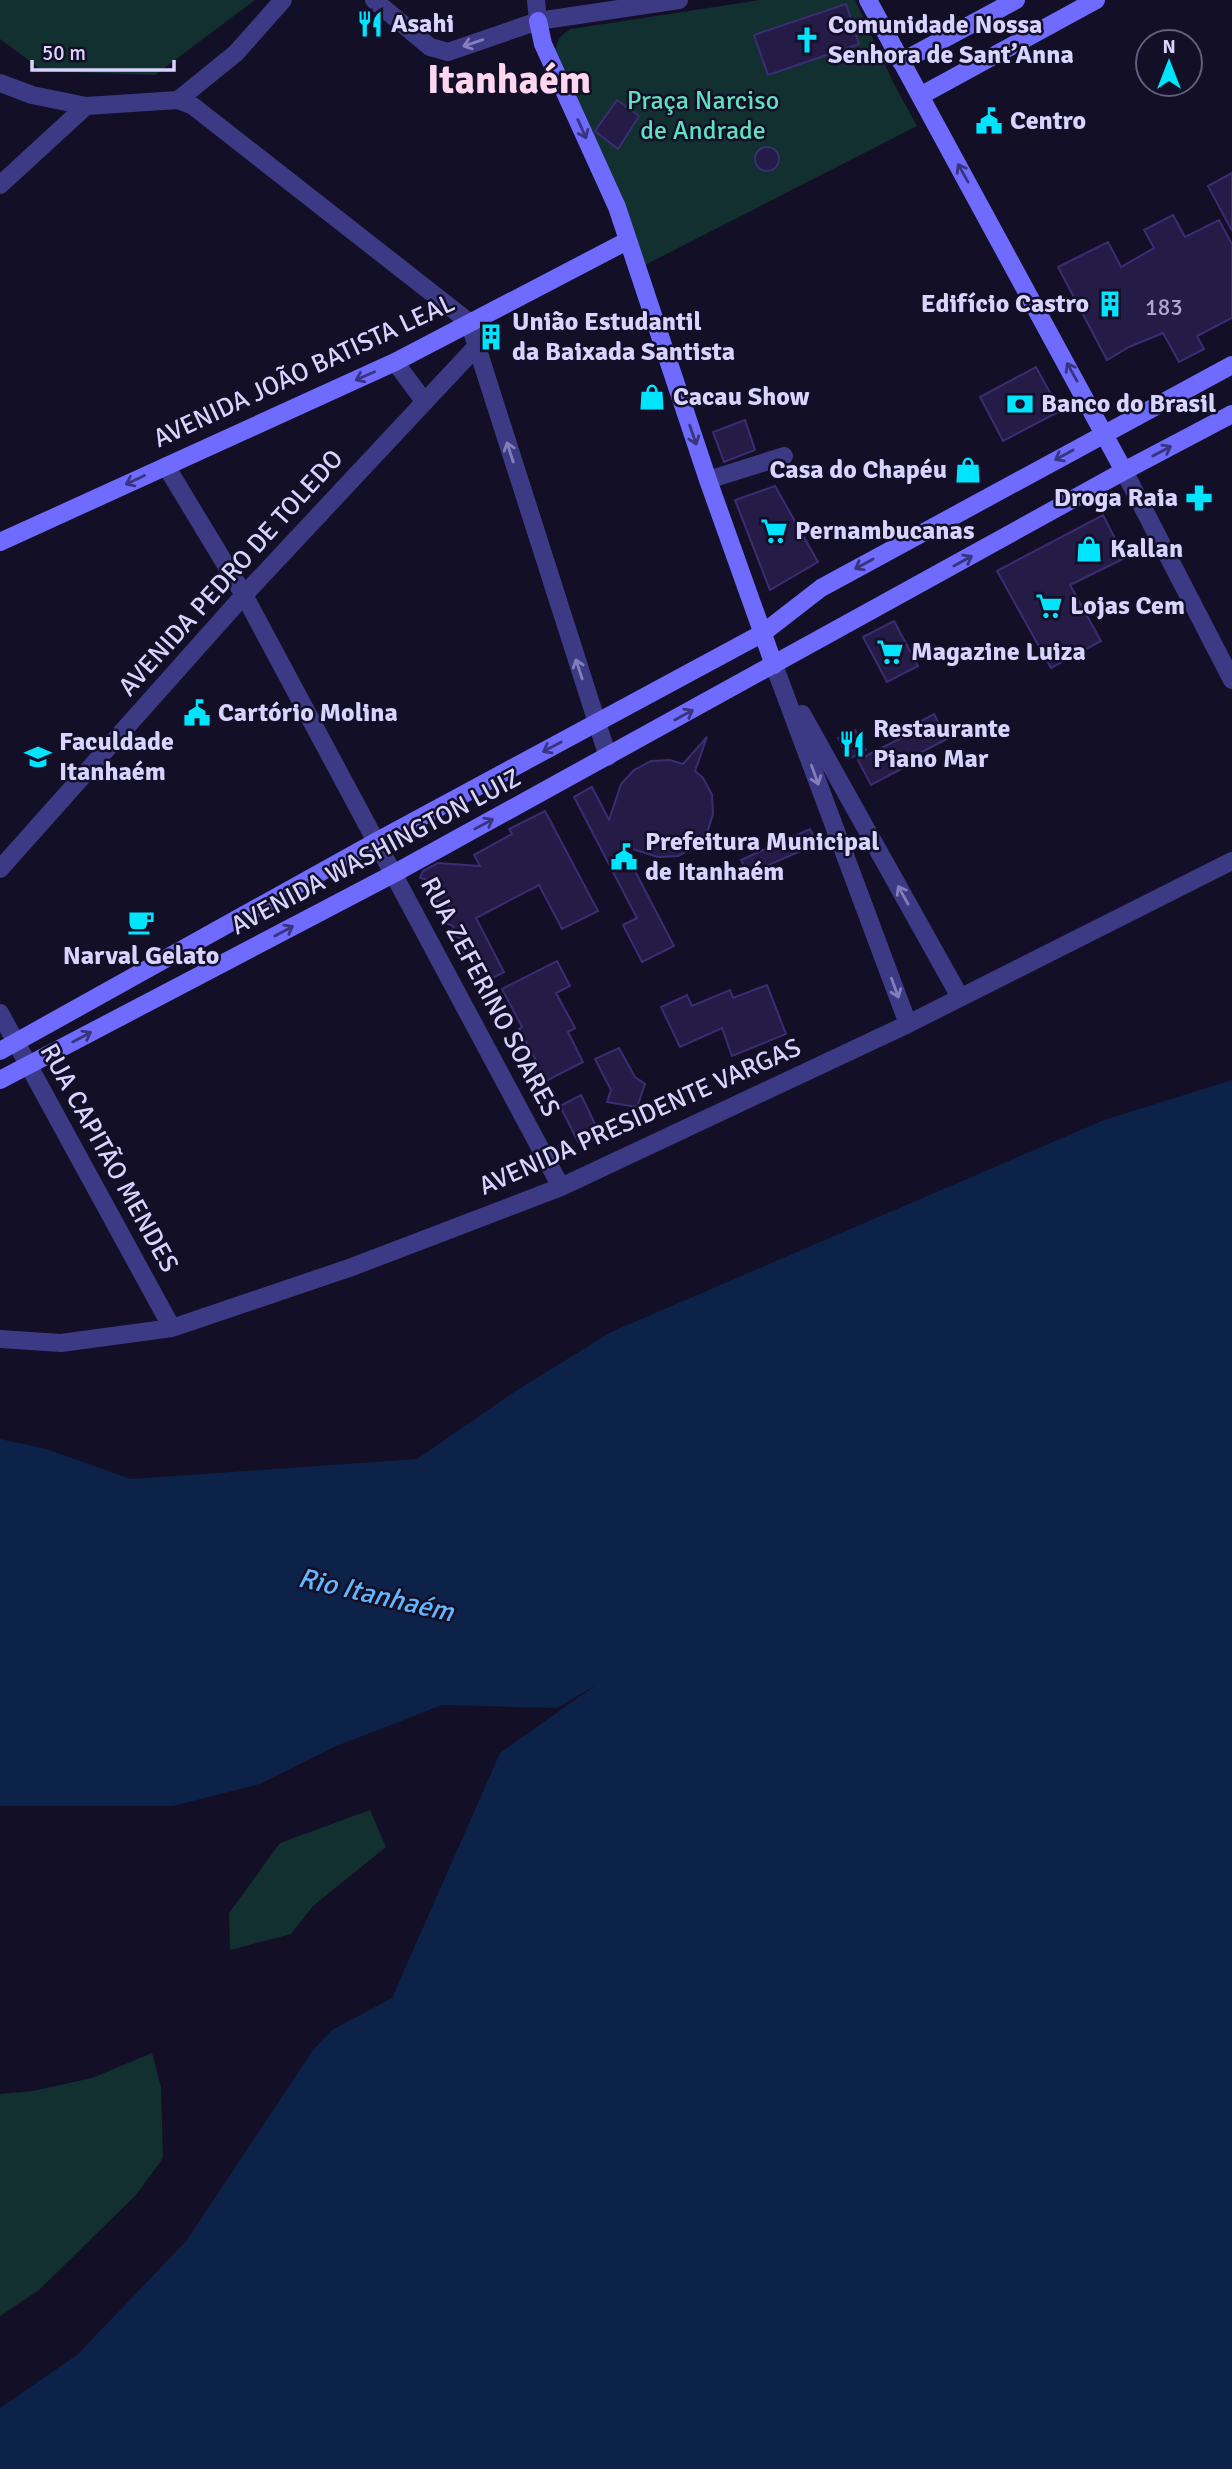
<svg xmlns="http://www.w3.org/2000/svg" width="1232" height="2469" font-family="Signika,sans-serif">
	<rect width="100%" height="100%" fill="#130f26"/>
	<path fill="#12302f" d="M0,0h255l-100,75 -112,-4 -43,-32z
		M760,0h95l39,84 23,42 -272,139 -23,-69 -67,-142c1,-13 5,-19 16,-25z
		M370,1810l16,37 -73,59 -22,28 -61,16 -1,-37 51,-70z
		M152,2053l9,34 2,71 -27,37 -97,95 -39,26v-222l33,-3 59,-13z"/>
	<path fill="#0c2248" d="M1232,1080v1389h-1232v-61l77,-53 110,-115 126,-190 19,-20 60,-32 108,-245 96,-68 -39,23 -115,-3 -108,42 -74,37 -87,22h-173v-367l46,10 85,30 286,-20 94,-65 100,-62 493,-212z"/>
	<path fill="#241b47" stroke="#3b2d73" stroke-width="2" d="M846,4l13,40 -91,31 -14,-40z
		M617,100l22,16 -21,33 -23,-18z
		M755 159a12 12 0 1 1 24 0a12 12 0 1 1-24 0Z
		M1232,173v58l-24,-45z
		M1173,215l12,22 34,-17 13,24v74l-35,18 7,13 -25,13 -16,-29 -34,14 -22,13 -49,-93 50,-25 13,25 33,-19 -10,-18z
		M1036,367l24,44 -57,30 -23,-44z
		M745,420l10,30 -31,12 -11,-30z
		M775,486l43,76 -48,28 -35,-90z
		M1103,515l22,43 -55,27 31,56 -50,27 -54,-97z
		M894,621l24,45 -31,16 -24,-45z
		M934,714l13,25 -47,24 3,5 -32,17 -13,-25 47,-24 -3,-5z
		M855,730l11,20 -17,9 -11,-21z
		M707,737l-12,34 8,7 9,17 1,19 -6,19 -12,14 -17,9 -20,1 -36,-11 52,100 -32,16 -19,-37 14,-7 -63,-121 18,-10 17,33 12,-36 13,-14 17,-9 19,-1 13,4z
		M545,811l53,100 -36,18 -23,-44 -63,33 28,54 -19,10 -5,-6 -9,-1 4,-14 -12,-3v-18l-11,-6 1,-8 -8,-3 4,-19 -17,-4 2,-8 -8,-4 4,-8 -10,-2 3,-7 15,-8 42,3 -6,-11 38,-21 -3,-5z
		M810,829l7,15 -69,30 -7,-14z
		M557,961l13,25 -14,7 19,35 -7,4 15,30 -41,21 -10,-16 6,-3 -19,-35 3,-2 -20,-38z
		M767,985l19,49 -54,22 -10,-28 -42,19 -19,-40 26,-12 5,11 38,-16 3,8z
		M619,1048l16,29 10,7 -8,23 -30,-5 4,-12 -16,-31z
		M581,1095l18,37 -21,10 -18,-36z"/>
	<g fill="none" stroke-linecap="round" stroke-linejoin="round">
		<path stroke="#3d3a85" stroke-width="18" d="M374,0l56,47 18,5 90,-31 141,-21
			M536,0l2,21
			M0,83l32,12 54,11 92,-6 15,6 276,216 139,435
			M178,100l58,-47 47,-53
			M0,185l86,-79
			M395,362l29,39
			M166,466l78,129 317,592
			M1124,471l108,209
			M708,480l76,-24
			M774,665l134,359
			M802,714l158,283
			M0,869l244,-274 232,-248
			M0,1013l172,315
			M0,1339l61,4 111,-15 180,-61 209,-80 347,-163 324,-163"/>
		<path stroke="#6f6bff" stroke-width="18" d="M868,0l256,471
			M538,21l5,23 74,163 91,273 66,185
			M901,62l115,-62
			M920,96l176,-96
			M0,542l395,-180 232,-121
			M0,1051l377,-210 386,-208 58,-45 411,-223
			M0,1080l395,-207 729,-402 108,-57"/>
	</g>
	<defs><path id="oneway-shaft" d="M-6 0H5M1.5-3L5.5 0L1.5 3" fill="none" stroke-width="1.6" stroke-linecap="round" stroke-linejoin="round" transform="scale(1.75)"/></defs>
	<g stroke="#837fbc">
		<use href="#oneway-shaft" transform="translate(473 43) rotate(161)"/>
		<use href="#oneway-shaft" transform="translate(510 452) rotate(-108)"/>
		<use href="#oneway-shaft" transform="translate(579 669) rotate(-108)"/>
		<use href="#oneway-shaft" transform="translate(815 775) rotate(70)"/>
		<use href="#oneway-shaft" transform="translate(903 895) rotate(-119)"/>
		<use href="#oneway-shaft" transform="translate(895 988) rotate(70)"/>
	</g>
	<g stroke="#38347d">
		<use href="#oneway-shaft" transform="translate(582 129) rotate(66)"/>
		<use href="#oneway-shaft" transform="translate(963 173) rotate(-119)"/>
		<use href="#oneway-shaft" transform="translate(1072 372) rotate(-119)"/>
		<use href="#oneway-shaft" transform="translate(365 376) rotate(156)"/>
		<use href="#oneway-shaft" transform="translate(693 435) rotate(71)"/>
		<use href="#oneway-shaft" transform="translate(1162 451) rotate(-28)"/>
		<use href="#oneway-shaft" transform="translate(1064 455) rotate(151)"/>
		<use href="#oneway-shaft" transform="translate(135 480) rotate(155)"/>
		<use href="#oneway-shaft" transform="translate(963 561) rotate(-29)"/>
		<use href="#oneway-shaft" transform="translate(864 564) rotate(151)"/>
		<use href="#oneway-shaft" transform="translate(684 715) rotate(-29)"/>
		<use href="#oneway-shaft" transform="translate(552 747) rotate(152)"/>
		<use href="#oneway-shaft" transform="translate(484 824) rotate(-28)"/>
		<use href="#oneway-shaft" transform="translate(284 931) rotate(-28)"/>
		<use href="#oneway-shaft" transform="translate(82 1037) rotate(-28)"/>
	</g>
	<defs>
		<g id="restaurant-bare" transform="scale(2.1)"><path d="M-5-6h1v4h1v-4h1v4h1v-4h1v5L-1.5 .5V6h-2V.5L-5-1ZM5-6V6H3V1.5H1.5Q1.5-4 5-6Z" fill="#00e5ff" stroke="#130f26" stroke-width="2.5" paint-order="stroke"/></g>
		<g id="church-bare" transform="scale(2.1)"><path d="M-1.2-6h2.4v3.5h3.3v2.4h-3.3V6h-2.4V-.1h-3.3v-2.4h3.3Z" fill="#00e5ff" stroke="#130f26" stroke-width="2.5" paint-order="stroke"/></g>
		<g id="civic-bare" transform="scale(2.1)"><path d="M-.6-6.5H3V-4.5H.6V-3L4-1V1h2V6H-6V1h2V-1L-.6-3ZM-1.2 2.5V6h2.4V2.5Z" fill="#00e5ff" stroke="#130f26" stroke-width="2.5" paint-order="stroke"/></g>
		<g id="building-bare" transform="scale(2.1)"><path d="M-4-6H4V6H1V3H-1V6H-4ZM-2.5-4.3h1.7v1.8h-1.7ZM.8-4.3h1.7v1.8H.8ZM-2.5-1h1.7V.8h-1.7ZM.8-1h1.7V.8H.8Z" fill="#00e5ff" stroke="#130f26" stroke-width="2.5" paint-order="stroke"/></g>
		<g id="shop-bare" transform="scale(2.1)"><path d="M-5-2.5h2.3a2.7 3.5 0 0 1 5.4 0H5L5.5 6h-11ZM-1.5-2.5h3a1.5 2.3 0 0 0-3 0Z" fill="#00e5ff" stroke="#130f26" stroke-width="2.5" paint-order="stroke"/></g>
		<g id="bank-bare" transform="scale(2.1)"><path d="M-6-4H6V4H-6ZM0-2.3a2.3 2.3 0 1 0 0 4.6a2.3 2.3 0 1 0 0-4.6Z" fill="#00e5ff" stroke="#130f26" stroke-width="2.5" paint-order="stroke"/></g>
		<g id="pharmacy-bare" transform="scale(2.1)"><path d="M-2-6h4v4h4v4h-4v4h-4v-4h-4v-4h4Z" fill="#00e5ff" stroke="#130f26" stroke-width="2.5" paint-order="stroke"/></g>
		<g id="supermarket-bare" transform="scale(2.1)"><path d="M-6-5.5h2.5l.6 2H6L4.5 2H-2.5L-4.4-4H-6ZM-1.5 3.2a1.3 1.3 0 1 0 .1 0ZM3 3.2a1.3 1.3 0 1 0 .1 0Z" fill="#00e5ff" stroke="#130f26" stroke-width="2.5" paint-order="stroke"/></g>
		<g id="university-bare" transform="scale(2.1)"><path d="M0-5L7-2L0 1L-7-2ZM-4 1L0 2.5L4 1V4Q0 6-4 4Z" fill="#00e5ff" stroke="#130f26" stroke-width="2.5" paint-order="stroke"/></g>
		<g id="cafe-bare" transform="scale(2.1)"><path d="M-5.5-4.5H6V0H3Q3 3.5 0 3.5H-2.5Q-5.5 3.5-5.5 0ZM3-3.2v2h1.7v-2ZM-6 4.5H4V6H-6Z" fill="#00e5ff" stroke="#130f26" stroke-width="2.5" paint-order="stroke"/></g>
	</defs>
	<g fill-rule="evenodd">
		<use href="#restaurant-bare" x="370" y="24"/>
		<use href="#church-bare" x="807" y="40"/>
		<use href="#civic-bare" x="989" y="121"/>
		<use href="#building-bare" x="1110" y="304"/>
		<use href="#building-bare" x="491" y="337"/>
		<use href="#shop-bare" x="652" y="397"/>
		<use href="#bank-bare" x="1020" y="404"/>
		<use href="#shop-bare" x="968" y="470"/>
		<use href="#pharmacy-bare" x="1199" y="498"/>
		<use href="#supermarket-bare" x="774" y="531"/>
		<use href="#shop-bare" x="1089" y="549"/>
		<use href="#supermarket-bare" x="1049" y="606"/>
		<use href="#supermarket-bare" x="890" y="652"/>
		<use href="#civic-bare" x="197" y="713"/>
		<use href="#restaurant-bare" x="852" y="744"/>
		<use href="#university-bare" x="38" y="757"/>
		<use href="#civic-bare" x="624" y="857"/>
		<use href="#cafe-bare" x="141" y="922"/>
	</g>
	<g text-anchor="middle" dominant-baseline="central" stroke-width="5" stroke-linejoin="round" paint-order="stroke">
		<g font-size="23" fill="#aca6d1">
			<text x="1164" y="307">183</text>
		</g>
		<g font-size="26" font-weight="bold" fill="#d9d4ff" stroke="#130f26" text-anchor="start">
			<text x="391" y="24">Asahi</text>
			<text x="828" y="25">Comunidade Nossa<tspan x="828" dy="30">Senhora de Sant’Anna</tspan></text>
			<text x="1010" y="121">Centro</text>
			<text x="1089" y="304" text-anchor="end">Edifício Castro</text>
			<text x="512" y="322">União Estudantil<tspan x="512" dy="30">da Baixada Santista</tspan></text>
			<text x="673" y="397">Cacau Show</text>
			<text x="1041" y="404">Banco do Brasil</text>
			<text x="947" y="470" text-anchor="end">Casa do Chapéu</text>
			<text x="1178" y="498" text-anchor="end">Droga Raia</text>
			<text x="795" y="531">Pernambucanas</text>
			<text x="1110" y="549">Kallan</text>
			<text x="1070" y="606">Lojas Cem</text>
			<text x="911" y="652">Magazine Luiza</text>
			<text x="218" y="713">Cartório Molina</text>
			<text x="873" y="729">Restaurante<tspan x="873" dy="30">Piano Mar</tspan></text>
			<text x="59" y="742">Faculdade<tspan x="59" dy="30">Itanhaém</tspan></text>
			<text x="645" y="842">Prefeitura Municipal<tspan x="645" dy="30">de Itanhaém</tspan></text>
			<text x="141" y="956" text-anchor="middle">Narval Gelato</text>
		</g>
		<g font-size="26" fill="#5fe0c0" stroke="#130f26">
			<text x="703" y="101">Praça Narciso<tspan x="703" dy="30">de Andrade</tspan></text>
		</g>
		<g font-size="26" fill="#d9d4ff" stroke="#130f26">
			<text transform="translate(304 371) rotate(-25)">AVENIDA JOÃO BATISTA LEAL</text>
			<text transform="translate(231 573) rotate(-48)">AVENIDA PEDRO DE TOLEDO</text>
			<text transform="translate(376 852) rotate(-28)">AVENIDA WASHINGTON LUIZ</text>
			<text transform="translate(490 997) rotate(62)">RUA ZEFERINO SOARES</text>
			<text transform="translate(640 1117) rotate(-24)">AVENIDA PRESIDENTE VARGAS</text>
			<text transform="translate(109 1158) rotate(61)">RUA CAPITÃO MENDES</text>
		</g>
		<g font-size="28" font-style="italic" fill="#62b6ff" stroke="#130f26">
			<text transform="translate(376 1595) rotate(13)">Rio Itanhaém</text>
		</g>
		<g font-size="40" font-weight="bold" fill="#ffd6f0" stroke="#130f26">
			<text x="509" y="80">Itanhaém</text>
		</g>
	</g>
	<g transform="translate(1169 63)"><circle r="33" fill="#130f26" stroke="#625e7d" stroke-width="2"/>
	<path d="M0-5L12 26L0 18L-12 26Z" fill="#00e5ff"/>
	<text y="-10" font-size="19" font-weight="bold" text-anchor="middle" fill="#d9d4ff">N</text>
	</g>
	<path d="M32 60v10h142v-10" fill="none" stroke="#d9d4ff" stroke-width="3.5"/>
	<text x="42" y="60" font-size="21" fill="#d9d4ff" stroke="#130f26" stroke-width="5" paint-order="stroke">50 m</text>
</svg>
